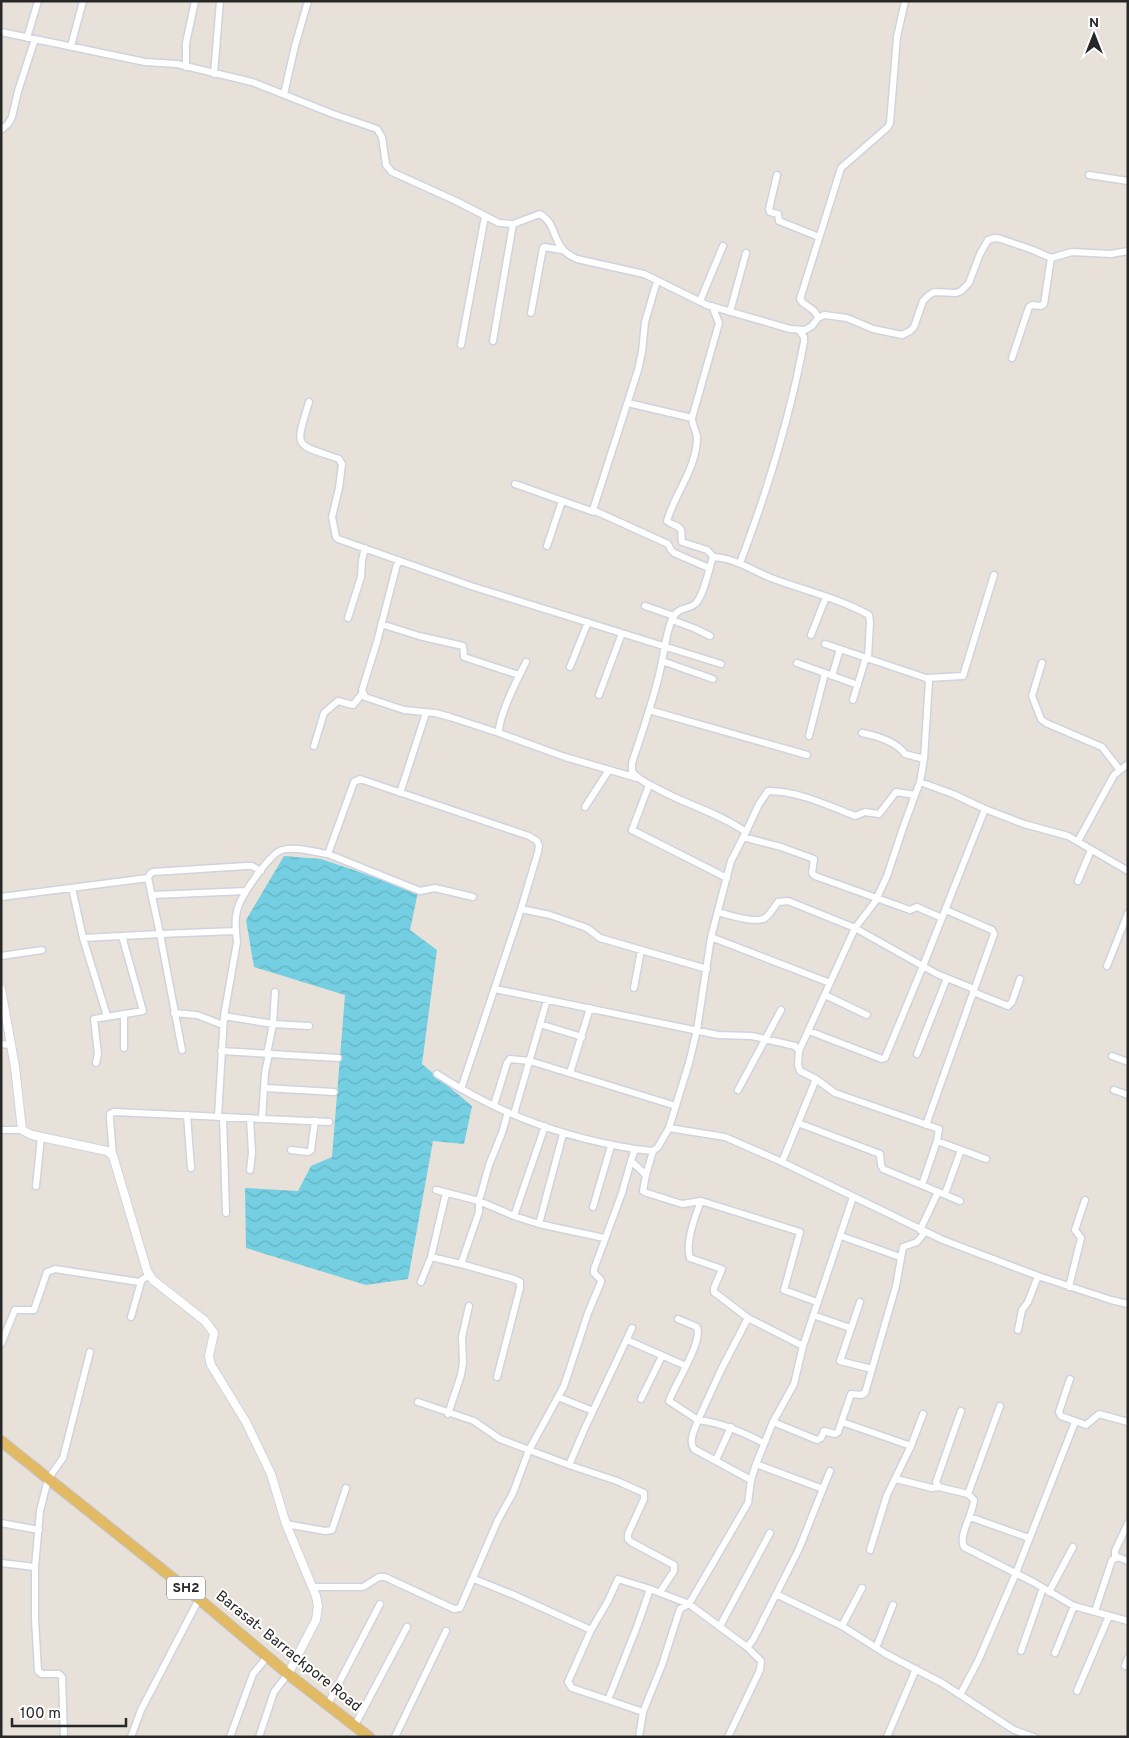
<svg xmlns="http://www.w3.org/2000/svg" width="1129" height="1738" font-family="Overpass,sans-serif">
	<defs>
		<pattern id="water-waves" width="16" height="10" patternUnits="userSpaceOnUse" patternTransform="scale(1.25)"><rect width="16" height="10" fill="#74cfe2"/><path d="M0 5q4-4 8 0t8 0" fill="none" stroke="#64b2c2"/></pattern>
	</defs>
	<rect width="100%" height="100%" fill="#e8e1d9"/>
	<path fill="url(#water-waves)" d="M284,856l37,3 97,33 -8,38 27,20 -15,114 50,42 -8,38 -31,-3 -25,138 -42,6 -120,-37 -1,-60 53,3 13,-25 21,-9 13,-162 -91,-28 -8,-47z"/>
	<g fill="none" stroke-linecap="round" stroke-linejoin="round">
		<g stroke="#cfd3df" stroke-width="9">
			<path id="minor" d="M1,32l144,30 32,2 75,18 81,32 44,15 5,8 4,28 6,7 64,29 43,22 14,1 27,-10c20,12 9,33 37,45l67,15 63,31 83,24 15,1 7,-4 6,-8 6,-3 23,3 26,11 29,6 8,-4 4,-4 9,-26 6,-6 5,-3 22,1 5,-2 8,-8 11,-29 8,-14 7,-2 6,1 32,11 18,8 21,-6 39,2 17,-3
				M27,38l11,-37
				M71,46l12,-45
				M186,67v-24l9,-42
				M214,74l6,-73
				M284,94l11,-48 13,-45
				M1,130l7,-6 4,-7 6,-26 17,-52
				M777,175l-8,34 1,3 8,2 1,7 40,16
				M1089,175l39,6
				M657,281l-12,41 -3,30 -4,18 -45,140 75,34 3,6 3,3 35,15
				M700,301l23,-55
				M712,306l7,17 -27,95c0,7 4,12 5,19 0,31 -22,56 -30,84 4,4 12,4 14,9 1,3 0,9 1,12l25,8 7,7
				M730,312l16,-59
				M531,313l12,-65 1,-1 18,3
				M818,318c-4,-12 -13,-10 -18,-19l41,-131 47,-41 2,-4 7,-86 8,-36
				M493,341l20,-117
				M461,345l24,-129
				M1012,358l17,-51 3,-2 9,1 3,-2 7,-46
				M309,402c-14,47 -16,41 30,57l3,5 -3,24 -7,29 4,20 2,2 133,47 250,78
				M628,403l64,15
				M515,484l79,28
				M547,546l15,-45
				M398,560l-21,82 -15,48 3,7 39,13 31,3 15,4 49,16
				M740,563c27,-71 50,-146 64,-221v-5l-5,-7
				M645,606l29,10
				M348,618l13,-41 1,-17 3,-12
				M672,620l24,9 14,7
				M381,624l38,12 44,10 1,11 55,18
				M811,635l15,-38
				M825,644l101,34 3,3 -5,78
				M662,661l51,18
				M526,662c-8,16 -28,54 -27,71l66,24 72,21
				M797,663l61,22
				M1042,663l-10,33 9,23 5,4 56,24 17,22
				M570,667l18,-45
				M832,676l8,-27
				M926,678l37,-2 31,-101
				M599,695l23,-62
				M853,700l13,-43
				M649,710l158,45
				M862,733c15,3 34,8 43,21l19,5 -4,23 -5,13
				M809,736l16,-63
				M314,746l10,-33 14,-12 15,4 9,-11
				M920,782l33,12 32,15 39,15 44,12 60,35
				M649,785l-17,45 95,48
				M400,793l26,-80
				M585,807l24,-37
				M746,832l13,-28 9,-13c30,0 59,14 87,25l10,-4 14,2 17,-22 19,3 -12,33 -16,48 -12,26 -20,26 -56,123
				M743,837l38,10 33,12 -2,14 3,3 95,34 7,-3 25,11
				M1078,841l36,-66 14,-11
				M148,878l2,-4 3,-2 93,-6h6l9,5
				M1078,881l13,-31
				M72,888l11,50 24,78
				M153,895l93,-4
				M1,897l147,-19 12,56 75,-3
				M521,909l29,6 37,13 13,10 107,31
				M718,912c10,3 39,12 47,6 5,-3 9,-11 13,-16l10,-1 67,27 82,46 37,15
				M711,937l119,46
				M83,938l77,-4 22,116
				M1,956l41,-6
				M1107,966l21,-53
				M634,988l7,-38
				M495,989l223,46 34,1 43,10 4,5 -1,14 2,6 16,8 19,14 104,36 -2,12
				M973,992l35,14 4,-4 8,-23
				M825,995l42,20
				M174,1013l23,2 26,10
				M124,1014v34
				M224,1016l49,8 36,2
				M540,1024l42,13
				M809,1031l73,28 3,-1 38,-92 62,-157
				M1,1044l10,1
				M221,1051l117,7
				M267,1054l6,-30 2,-32
				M917,1054l30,-76
				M1112,1056l16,6
				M96,1063l2,-9 -4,-35 49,-8 -21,-75
				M570,1073l20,-65
				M437,1074c60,39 127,64 198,75
				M265,1088l69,4
				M461,1089l60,-180 17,-57 1,-6 -2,-5 -8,-5 -169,-57 -6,3 -26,72 92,37 15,-3 38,9
				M738,1090l43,-80
				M1114,1090l14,5
				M494,1105l13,-42 3,-4 20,2 146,45
				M514,1114l33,-114
				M187,1115l4,53
				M218,1117l6,-101 13,-74c-1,-10 -3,-21 0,-31 3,-14 32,-57 45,-61 14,-4 31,2 46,4
				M223,1117l3,96
				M250,1118l2,35 -2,17
				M262,1119l3,-46 4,-19
				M798,1123l82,31 1,11 2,4 77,32
				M926,1125l68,-191 -2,-4 -46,-20
				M669,1128l56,9 57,25 161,78 95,36 73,24 17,4
				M1,1130h21
				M291,1150l17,2 3,-2 4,-29
				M113,1156l-3,-37v-5l4,-2 215,10
				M782,1162l34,-83
				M646,1175l7,-24
				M922,1185l15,-44 49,18
				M36,1186l5,-49
				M436,1190l43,11 35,15 25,8 65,14
				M945,1194l16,-44
				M701,1201c-6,15 -16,42 -11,57l32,11 -8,19v4l34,26 55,28
				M593,1207l18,-61
				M514,1216l31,-90
				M539,1224l24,-90
				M920,1230l18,-38
				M841,1236l59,21
				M431,1257l15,-64
				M421,1282l10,-25 30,7
				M1069,1287l12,-49 -6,-8 10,-30
				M817,1302l-33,-12 16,-58 -99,-31 -19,3 -35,-11 -4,-2 3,-16 -15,-14 4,-12 18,2 5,-4 11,-19 20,-65 8,-33 14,-93 20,-76 15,-29c-27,-19 -59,-27 -88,-43 -10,-5 -19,-9 -26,-17v-9c10,-31 21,-61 28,-92 4,-17 5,-35 12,-52 7,-14 16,-8 24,-16 8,-8 13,-35 17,-46 22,1 38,13 58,21 32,12 67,20 98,37l1,7 -2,36
				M860,1302l-20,59 32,8
				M813,1315l37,13
				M131,1317l10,-35
				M748,1318l-26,50 -24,52c24,3 44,12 66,23
				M678,1319l19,8c6,15 -22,57 -28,74l29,19c-3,9 -10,21 -4,29l57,31
				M632,1328l-48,102 -15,35 48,16 27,12v6l-16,35v5l3,3 43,23v6l-14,21
				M1018,1330l4,-20 6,-8 10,-26
				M627,1340l59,26
				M1,1344l14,-34h19l13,-38 8,-3 84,13 10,-7
				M497,1377l23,-89v-6l-6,-3 -53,-15 18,-52v-11l10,-36 13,-32 6,-21
				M1070,1379l-11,33 2,4 25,9 13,-11 29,8
				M558,1397l35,14
				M641,1399l21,-43
				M961,1411l-25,71 3,5 29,7 6,6c-1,14 -16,36 -10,47l69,35 41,24 54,15
				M448,1414l13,-39 2,-12 -1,-26 7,-31
				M773,1422l44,18 4,-2 3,-7 11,3 3,-2 13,-38 10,1 4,-2 31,-107 7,-39 14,-5 8,-10
				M842,1422l69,24
				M716,1460l15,-33
				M756,1464l67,25
				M569,1465l-40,-15 35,-64 24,-73 13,-31v-2l-7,-7v-4l28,-76 9,-32
				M896,1479l36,9 7,-1
				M968,1494l32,-88
				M970,1517l59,21
				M1,1523l38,7
				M286,1524l39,7 7,-1 14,-42
				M870,1550l17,-55 24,-49 12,-32
				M1115,1558v-7l13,-28
				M1,1563l34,4
				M474,1579l40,16 77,35 -23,52 4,6 36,12
				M313,1587h50l16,-10h6l69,32 6,-1 38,-88 15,-27 16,-43 -29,-11 -26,-18 -56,-19
				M1049,1592l24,-45
				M776,1594l66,32 44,28 56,29 72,47 20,7
				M1095,1611l17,-51 6,-3 10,4
				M720,1626l50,-93
				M842,1626l20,-38
				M591,1630l17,-29 10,-22 32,10
				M747,1647l6,-7 46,-91 31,-78
				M876,1648l17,-43
				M1021,1651l22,-63
				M1055,1653l19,-47
				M1125,1666l3,-8
				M1077,1691l32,-75
				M960,1695l18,-34 38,-88 59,-151
				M328,1704l52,-100
				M643,1712l-35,-12 30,-76 12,-35 39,15 58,43 14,14 -1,9 -32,67
				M355,1725l52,-98
				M64,1737l-2,-60 -3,-3h-17l-4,-3 -3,-52v-52l5,-56 8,-32 15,-21 27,-106
				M131,1737l10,-27 58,-111
				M230,1737l23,-63 15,-18
				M259,1737l15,-45 14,-18
				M395,1737l51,-106
				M639,1737l4,-25 19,-47 18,-56 9,-5 59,-101 3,-23 5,-16 17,-42 21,-38 9,-38 50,-149
				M887,1737l29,-68"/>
		</g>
		<g stroke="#cfd3df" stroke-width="10">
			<path id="tertiary" d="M1,989l14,78 7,63 10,5 75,16 6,5 34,115 6,9 52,41 9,12 -5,23 2,9 35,57 25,52 15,50 30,72 2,10 -2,14 -28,54"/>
		</g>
		<g stroke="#c3c3c3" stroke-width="12">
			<path id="primary" d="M1,1441l198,158 89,75 81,63"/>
		</g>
		<use href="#minor" stroke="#fff" stroke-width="6"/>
		<use href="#tertiary" stroke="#fff" stroke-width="8"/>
		<use href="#primary" stroke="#e3ba64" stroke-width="10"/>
	</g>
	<g text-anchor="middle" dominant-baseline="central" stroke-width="4" stroke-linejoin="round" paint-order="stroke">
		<rect fill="#fff" stroke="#686868" stroke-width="1" x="167" y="1576.5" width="38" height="23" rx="4"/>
		<g font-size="14" font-weight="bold" fill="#272727">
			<text x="186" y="1588">SH2</text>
		</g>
		<g font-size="15" fill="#272727" stroke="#fff">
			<text transform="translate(288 1652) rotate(39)">Barasat- Barrackpore Road</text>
		</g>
	</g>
	<rect width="1129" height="1738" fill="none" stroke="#272727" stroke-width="5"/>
	<g transform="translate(1094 35)" stroke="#ffffff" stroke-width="4" paint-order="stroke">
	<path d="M0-4L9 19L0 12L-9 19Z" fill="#272727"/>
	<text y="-8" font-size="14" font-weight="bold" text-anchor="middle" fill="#272727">N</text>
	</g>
	<path d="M12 1718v8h114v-8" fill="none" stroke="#272727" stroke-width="2.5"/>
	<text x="20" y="1718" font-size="15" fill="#272727" stroke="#ffffff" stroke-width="4" paint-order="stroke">100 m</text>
</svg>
